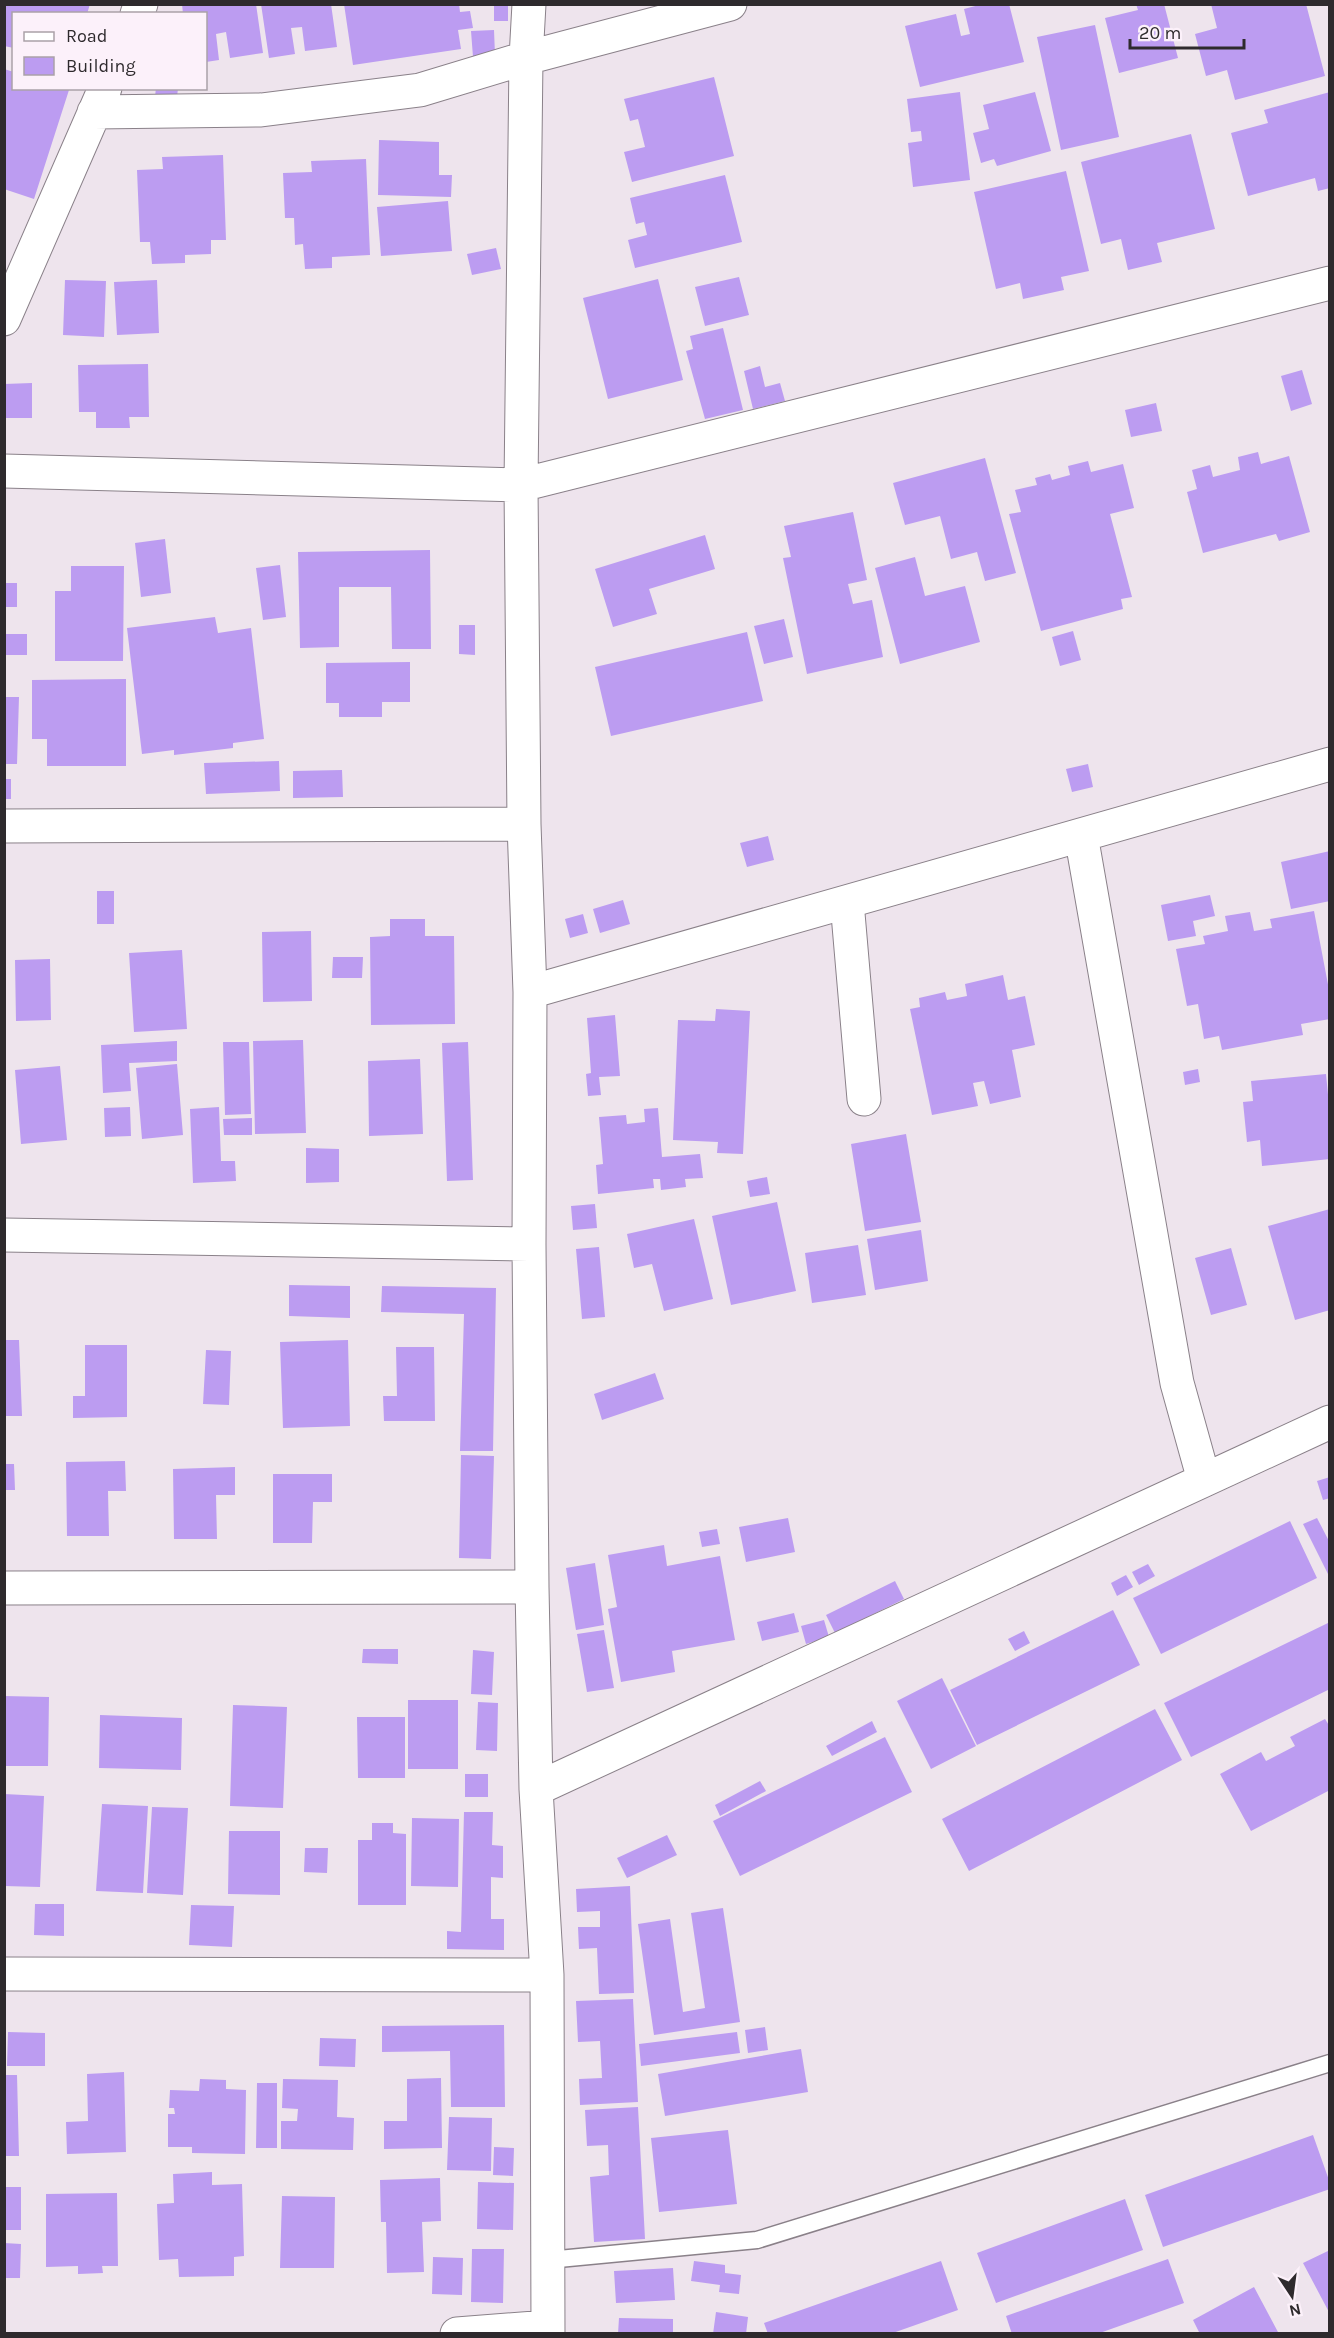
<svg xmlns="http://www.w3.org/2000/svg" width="1334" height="2338" font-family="Karla,sans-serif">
	<rect width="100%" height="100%" fill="#eee4ed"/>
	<path fill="#bc9cf1" d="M4,4h86l-3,10h-73v34l-10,-2z
		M182,4h74l7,49 -33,5 -4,-26 -10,2 3,26 -13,2v-48h-23z
		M261,4h70l6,43 -32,4 -3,-24 -11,1 4,26 -26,4z
		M344,4h115l1,8 10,-1 3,17 -15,2 3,19 -108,16z
		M494,4h14v17h-14z
		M983,4h26l15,58 -104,25 -15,-61 51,-12 5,22 9,-2 -6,-25z
		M1136,4h28l14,54 -59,15 -14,-55 33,-8z
		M1211,4h95l19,72 -90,24 -8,-30 -21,6 -11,-42 22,-6z
		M1095,25l24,112 -58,13 -24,-113z
		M494,30l1,25 -22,2 -2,-26z
		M4,69l10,3v16l55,2 -35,109 -30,-10z
		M714,77l20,79 -102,26 -8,-30 21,-5 -7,-28 -8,2 -6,-22z
		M156,88h22l-2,19 -22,-2z
		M960,92l10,88 -57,7 -5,-44 14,-2 -1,-10 -10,1 -4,-33z
		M1035,92l16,59 -54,15 -3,-7 -13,4 -8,-30 16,-4 -6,-24z
		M1330,92v96l-12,3 -3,-13 -67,18 -17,-63 37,-10 -4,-13z
		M1191,134l24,95 -58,14 5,19 -34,8 -7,-31 -20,5 -20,-82z
		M379,140l60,2v33h13l-1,22 -73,-2z
		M223,155l3,85h-15v14l-26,1v8l-33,1 -2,-22h-10l-3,-72 26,-1 -1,-12z
		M366,159l4,96 -38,2v11l-27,1 -2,-25 -8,1 -1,-27h-9l-2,-45 29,-1 -1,-11z
		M1066,171l23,100 -28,6 3,13 -41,9 -3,-16 -24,6 -22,-97z
		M725,175l17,67 -107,26 -7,-28 19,-5 -3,-13 -8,2 -6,-26z
		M448,201l4,50 -71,5 -4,-49z
		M496,248l5,21 -29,6 -5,-21z
		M739,277l10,38 -44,11 -10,-39z
		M658,279l25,101 -75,19 -25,-101z
		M65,280l41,1 -2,56 -41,-2z
		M157,280l2,53 -42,2 -3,-53z
		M723,328l20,82 -38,9 -19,-68 7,-2 -3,-13z
		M148,364l1,53h-20l1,11h-34v-16h-17l-1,-47z
		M760,366l5,21 15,-4 5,18 -32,8 -9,-38z
		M1302,370l10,34 -21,7 -10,-35z
		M32,383v35h-28v-34z
		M1156,403l6,28 -31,6 -6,-27z
		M1258,452l3,12 28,-8 21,76 -31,9 -3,-7 -73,19 -16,-61 10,-3 -5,-19 18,-5 3,12 27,-7 -2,-13z
		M985,458l31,115 -31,8 -8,-29 -26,7 -11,-43 -35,9 -12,-42z
		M1088,461l3,11 32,-8 11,44 -24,6 22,83 -11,2 2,10 -82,22 -32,-117 12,-2 -6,-22 22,-5 -2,-7 15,-4 2,6 18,-5 -2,-9z
		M853,512l14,68 -19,4 5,20 19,-4 11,57 -76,17 -24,-116 8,-1 -7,-31z
		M705,535l10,34 -66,20 8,25 -44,13 -18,-58z
		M165,539l6,54 -30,4 -6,-54z
		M430,550l1,99h-39l-1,-62h-52v60l-39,1 -2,-96z
		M915,557l10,39 40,-10 15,56 -80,22 -25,-96z
		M280,565l6,52 -23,3 -7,-52z
		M71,566h53l-1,95h-68v-70h16z
		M4,583h13v24h-13z
		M215,617l3,16 33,-5 13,111 -31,4v5l-59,7v-5l-32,4 -15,-126z
		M784,619l9,38 -29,7 -10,-38z
		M459,625h16v30l-16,-1z
		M1073,631l8,29 -21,6 -8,-29z
		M747,632l16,69 -152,35 -16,-69z
		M4,634h23v21h-23z
		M410,662v40h-28v15h-43v-14h-13v-40z
		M126,679v87h-79v-27h-15v-59z
		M4,697h15l-2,67h-13z
		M279,761l1,30 -74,3 -2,-31z
		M1088,764l5,23 -21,5 -6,-23z
		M342,770l1,27 -50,1v-27z
		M5,779h6v20h-6z
		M768,836l6,24 -27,7 -7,-24z
		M1330,851v50l-39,8 -10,-47z
		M97,891h17v33h-17z
		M1210,895l5,21 -22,5 3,15 -28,5 -7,-36z
		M623,900l7,24 -30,9 -7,-24z
		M1314,911l16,84v24l-29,5 2,11 -81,15 -3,-14 -15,3 -6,-35 -11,2 -11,-57 29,-5 -2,-8 25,-5 -3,-15 25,-4 4,19 18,-3 -2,-9z
		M583,914l5,19 -18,5 -5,-19z
		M390,919h35v17h29l1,88 -84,1 -1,-88 20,-1z
		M311,931l1,70 -49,1 -1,-70z
		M182,950l5,79 -53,3 -5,-79z
		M333,957h30l-1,21h-30z
		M50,959l1,61 -35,1 -1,-61z
		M1003,975l5,25 17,-4 10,49 -23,5 9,47 -31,7 -6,-23 -11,2 5,23 -46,9 -22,-106 10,-2 -1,-9 26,-6 2,8 20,-4 -2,-12z
		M716,1009l34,2 -7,143 -26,-1 1,-11 -45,-2 5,-120 37,1z
		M615,1015l5,61 -21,1 2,18 -13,1 -2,-22 5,-1 -4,-55z
		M303,1040l3,93 -51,1 -2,-93z
		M177,1041v20l-48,2 2,28 -28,2 -2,-48z
		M223,1042h26l2,72 -26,1z
		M468,1042l5,138 -26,1 -5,-138z
		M420,1059l3,75 -54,2 -1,-75z
		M177,1064l6,71 -41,4 -6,-71z
		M60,1066l7,74 -46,4 -6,-74z
		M1198,1069l2,13 -15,3 -2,-13z
		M1326,1074l4,41v44l-68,7 -2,-26 -13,2 -4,-40 10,-1 -2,-20z
		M130,1107l1,29 -26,1 -1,-29z
		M219,1107l2,54h14l1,20 -43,2 -3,-74z
		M658,1108l4,49 38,-3 3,24 -18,1 1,8 -25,3 -1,-11h-7l1,9 -56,6 -2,-29 7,-1 -4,-47 27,-2 1,9 18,-2 -1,-13z
		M252,1118v17h-28l-1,-16z
		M906,1134l15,88 -56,9 -14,-87z
		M306,1148l33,1v33l-33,1z
		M767,1177l3,17 -20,3 -3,-16z
		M777,1202l19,89 -65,14 -19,-89z
		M595,1204l2,24 -24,2 -2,-24z
		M1330,1209v101l-35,10 -27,-94z
		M694,1219l19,80 -49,12 -12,-47 -18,4 -7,-34z
		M921,1230l7,51 -53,9 -8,-51z
		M858,1245l8,50 -54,8 -7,-50z
		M599,1247l6,70 -23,2 -6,-70z
		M1231,1248l16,57 -36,10 -16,-57z
		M289,1285l61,1v32l-61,-2z
		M382,1286l114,2 -3,163h-33l4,-137 -83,-2z
		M4,1340h15l3,76h-18z
		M348,1340l2,86 -67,2 -3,-86z
		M85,1345h42v72l-54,1v-22h12z
		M396,1347h38l1,74h-51l-1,-25h14z
		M206,1350l25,1 -2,54 -26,-1z
		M655,1373l9,26 -62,21 -8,-26z
		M461,1455l33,1 -3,103 -32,-1z
		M125,1461l1,30h-18l1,45h-42l-1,-74z
		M4,1464h10l1,26h-11z
		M235,1467v28h-19l1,44h-43l-1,-70z
		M273,1474h59v28h-19l-1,41h-39z
		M1330,1477v21l-7,2 -6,-19z
		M788,1518l7,34 -49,10 -7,-35z
		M1317,1518l13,25v35l-27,-54z
		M1290,1521l27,57 -156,76 -28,-56z
		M717,1529l3,15 -18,3 -3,-15z
		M664,1545l3,21 53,-10 15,84 -63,11 3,21 -54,10 -13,-73 9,-2 -9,-52z
		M595,1563l9,62 -28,5 -10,-62z
		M1148,1564l7,12 -16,9 -7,-13z
		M1126,1575l7,12 -16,9 -6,-13z
		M895,1581l9,18 -69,34 -9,-18z
		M1113,1610l27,55 -163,80 -27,-55z
		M794,1613l5,19 -37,9 -5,-19z
		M824,1620l5,17 -23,7 -5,-18z
		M1330,1622v67l-139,68 -27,-54z
		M604,1630l10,58 -27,4 -10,-58z
		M1024,1631l6,12 -15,8 -7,-12z
		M363,1649h35v15l-36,-1z
		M473,1650l21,2 -2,43 -21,-1z
		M942,1678l34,68 -45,23 -34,-68z
		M4,1696l45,1 -1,69h-44z
		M408,1700h50v69h-50z
		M478,1702l20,1 -1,48 -21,-1z
		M233,1705l54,2 -4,101 -53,-2z
		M1155,1709l27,51 -213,111 -27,-52z
		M100,1715l82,3 -1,52 -82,-2z
		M357,1717h48v61h-47z
		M1325,1719l5,8v63l-79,41 -31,-57 41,-22 5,9 29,-15 -5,-9z
		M872,1721l5,11 -45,24 -6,-10z
		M885,1737l27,55 -172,84 -27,-55z
		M465,1774h23v23h-23z
		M760,1781l6,10 -46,25 -5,-11z
		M4,1794l40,2 -4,91 -36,-1z
		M102,1804l46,2 -5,87 -47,-2z
		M152,1807l36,1 -5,87 -36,-2z
		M464,1812h29l-1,33 11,1v32l-12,-1v42h13v31l-57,-1v-18l14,1z
		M412,1818l47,1 -1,68 -47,-1z
		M372,1823h21v10l13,1v71h-48v-65h14z
		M229,1831h51v64l-52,-1z
		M667,1835l10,20 -50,23 -10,-20z
		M305,1848h23l-1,25 -23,-1z
		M630,1886l4,107 -35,1 -2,-46 -18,1 -1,-22h22v-16l-23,1 -1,-23z
		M35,1904h29v32l-30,-1z
		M191,1905l43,1 -2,41 -43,-2z
		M723,1908l17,114 -86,13 -16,-111 32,-5 13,93 22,-4 -14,-95z
		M633,1999l5,103 -58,3 -1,-26 23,-1 -2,-37 -22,1 -2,-41z
		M504,2025l1,82h-54l-1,-56 -68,1v-26z
		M765,2027l3,23 -20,3 -3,-23z
		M8,2032l37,1v33h-38z
		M737,2032l3,21 -99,13 -2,-22z
		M320,2038l36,1 -1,28 -36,-1z
		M801,2049l7,43 -143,24 -7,-42z
		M124,2072l2,80 -59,2 -1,-32 22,-1 -1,-47z
		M5,2075h12l2,81h-14z
		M441,2078l1,70 -58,1v-28h23v-42z
		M200,2079l26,1v9l20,1 -1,64 -53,-1v-6h-24v-33h7l-1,-6h-5l1,-18 29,1z
		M283,2079l55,1 -1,37 17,1 -1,32 -72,-1v-28h16l1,-12 -16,-1z
		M257,2083h20v65h-21z
		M638,2107l7,132 -51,3 -4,-65 19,-2 -1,-30 -21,1 -2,-36z
		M449,2117l43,1 -1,53 -44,-1z
		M728,2130l9,74 -78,8 -8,-74z
		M1313,2135l17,48v6l-167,58 -18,-52z
		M494,2147l20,1 -1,28 -20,-1z
		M212,2172v13l30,-1 2,72 -10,1v19l-55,1 -1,-18 -19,1 -2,-56 17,-1 -1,-29z
		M440,2178l1,43 -19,1 2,50 -37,1 -1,-51h-5l-1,-42z
		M478,2182l36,1 -1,47 -36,-1z
		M4,2187h17v43h-17z
		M117,2193l1,73h-16l1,7 -25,1v-8l-32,1v-73z
		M282,2196l53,1 -1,71h-54z
		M1125,2199l18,51 -147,53 -19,-50z
		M4,2243l17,1 -1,34h-16z
		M472,2249h32l-1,54 -32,-1z
		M1330,2250v64l-27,-51z
		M433,2257l30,1 -1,37 -30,-1z
		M1168,2259l16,44 -87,31h-85l-6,-18z
		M694,2261l31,4v8l16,2 -2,19 -20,-2 1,-7 -29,-4z
		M941,2261l17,49 -68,24h-122l-4,-11z
		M673,2268l2,32 -59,3 -2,-32z
		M1254,2287l25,47h-79l-7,-14z
		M716,2312l32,5 -2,17h-33z
		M619,2318l54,1v15h-55z"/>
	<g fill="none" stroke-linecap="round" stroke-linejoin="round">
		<g stroke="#8a8189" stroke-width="19">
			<path id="lane" d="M548,2260l209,-20 573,-177"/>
		</g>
		<g stroke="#8a8189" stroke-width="35">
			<path id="street" d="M529,4l-3,54 -5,427 3,339 6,168 -1,252 3,343 4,202 11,186 1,359
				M137,14l4,-10
				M94,112l167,-2 159,-20 106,-32 204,-54
				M4,319l101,-231
				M4,471l517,14 809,-202
				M4,826l520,-2
				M1081,835l96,548 27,97
				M847,902l17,197
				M530,992l800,-228
				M4,1235l525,9
				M4,1588l528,-1
				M536,1789l794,-367
				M4,1974l543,1
				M457,2334l91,-7"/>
		</g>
		<use href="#lane" stroke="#fff" stroke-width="16"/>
		<use href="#street" stroke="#fff" stroke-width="33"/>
	</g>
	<rect width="1334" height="2338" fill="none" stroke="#2e2a2d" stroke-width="12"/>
	<rect x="12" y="12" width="195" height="78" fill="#fcf1fa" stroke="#aaa1a8" stroke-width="1.5"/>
	<rect x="24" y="32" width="30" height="9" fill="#ffffff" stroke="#aaa1a8" stroke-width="1.5"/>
	<text x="66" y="42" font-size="18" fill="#2e2a2d">Road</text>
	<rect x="24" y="57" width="30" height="18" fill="#bc9cf1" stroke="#aaa1a8" stroke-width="1.5"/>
	<text x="66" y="72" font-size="18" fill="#2e2a2d">Building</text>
	<g transform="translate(1292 2296) rotate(167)" stroke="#fcf1fa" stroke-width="4.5" paint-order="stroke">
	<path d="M0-4.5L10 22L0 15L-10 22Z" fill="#2e2a2d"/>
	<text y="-9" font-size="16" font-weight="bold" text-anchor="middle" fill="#2e2a2d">N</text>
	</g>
	<path d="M1130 39v9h114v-9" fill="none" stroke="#2e2a2d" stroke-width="3"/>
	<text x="1139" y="39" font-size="18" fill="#2e2a2d" stroke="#fcf1fa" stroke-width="4.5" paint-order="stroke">20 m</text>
</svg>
